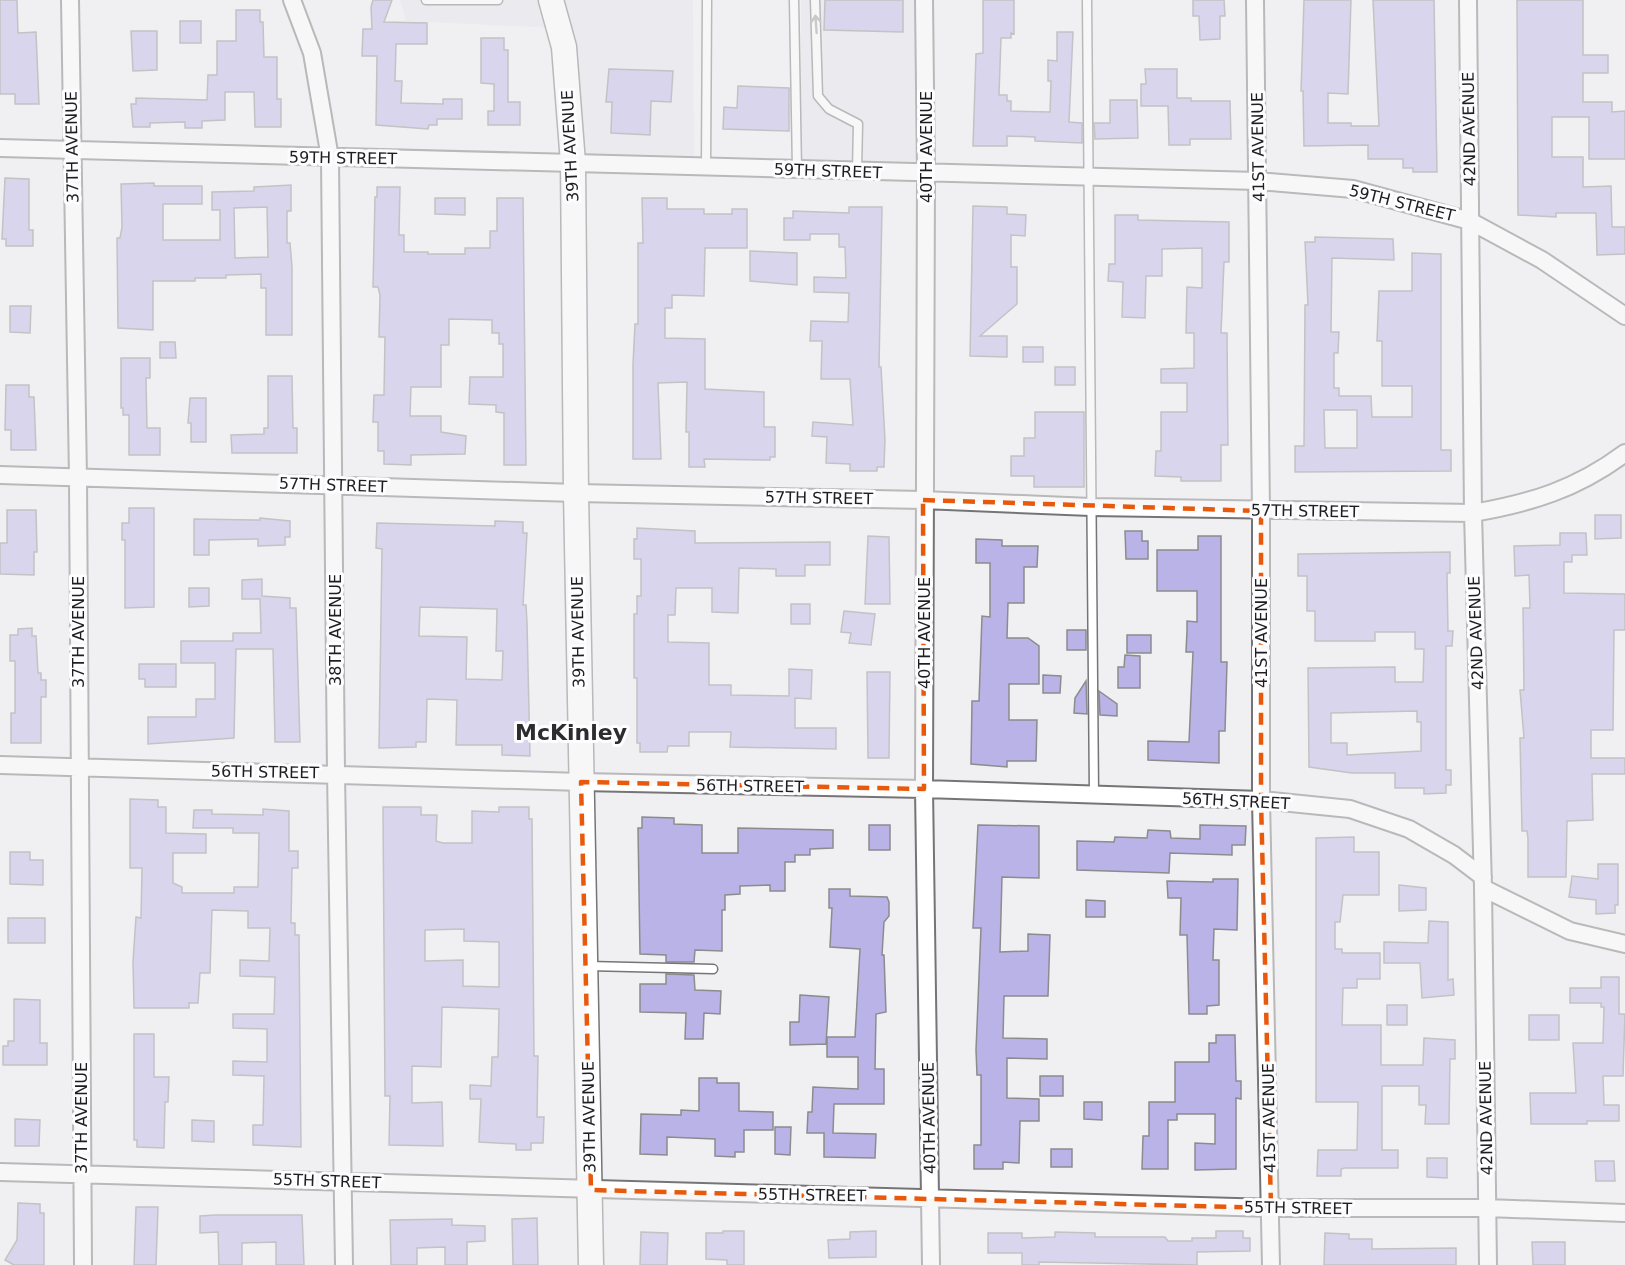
<svg xmlns="http://www.w3.org/2000/svg" width="1625" height="1265" font-family="'DejaVu Sans',sans-serif">
	<rect width="100%" height="100%" fill="#f0f0f3"/>
	<path fill="#e3e2ec" d="M400,0h293l1,167 -121,-4 -15,-135 -152,-7z
		M801,0h123l2,174 -125,-4z"/>
	<path fill="#bab3e7" stroke="#8c8b8e" stroke-width="1.5" fill-rule="evenodd" d="M0,0h17l1,33 18,-1 3,72h-24v-10h-15z
		M373,0h19l-8,22 43,1v21h-31l-1,37h7l-1,22 42,1v-5h19v20h-25v6h-8l-1,4 -52,-4 1,-69h-15l1,-27h9l-1,-22z
		M825,0h78v32l-79,-2z
		M983,0h31v34l-3,-1v5h-10l-2,57h8v6h4v10l39,1 1,-31h-3v-21l9,1v-29h16l-4,90 13,1v20l-47,-2v-4l-28,-1v10h-34l3,-92 7,-1z
		M1193,0h31l1,16h-5v23l-20,1 -1,-24h-6z
		M1304,0h47l-3,94 -20,-1v30h23v3h28l-6,-126h61l3,172h-24v-4h-10v-9h-35v-14l-64,1 -1,-55h-2z
		M1517,0h66v55h25v18h-25v29h29v10l13,-1v48h-36v-42h-37v40h31v30l28,-1 1,41h13v27l-28,1 -1,-42h-40v4l-38,-2z
		M236,10h24v12h3l1,35h13v42h4v28h-26l-1,-35h-29v28l-23,1v7h-17v-6l-35,1v4h-17l-2,-23h5v-6l71,2 1,-25h9v-34h19z
		M180,21h21v22h-21z
		M131,31h26v39l-24,1z
		M481,38h23v12h4v52h12v23h-32v-14h6v-27l-13,-1z
		M609,69l64,2 -2,31 -20,-1 -1,34 -39,-2 1,-31h-6z
		M1145,69h32v29h14v3h39l1,38h-41v6h-21l-1,-39h-27v-22h5z
		M738,86l51,2v43l-66,-2 1,-22 13,1z
		M1110,100h27l1,38 -43,1 -1,-16h16z
		M5,178l24,1v51h4v16h-27v-7h-4z
		M154,183v3h48v18h-39v36h57v-30h-8v-18l42,-1v-4l37,-2v26h-4v32h3l2,24v68h-26v-47h-5v-14l-35,1v3h-31v3h-42v49l-35,-2 -1,-90h3l2,-11 -1,-43zM267,207l1,50 -33,1 -1,-50z
		M377,187h23l-1,48h5v17h24v2h37v-6h25v-17h7v-33h26l3,267h-22v-52l-8,-1v-7l-27,-1 1,-27h33v-33h-4v-11h-7v-13l-43,-1v26h-8v42h-30l-1,29h31v16l25,4 -1,18 -54,1v10l-27,-1v-13h-6v-29h-5l1,-27h10l1,-58h-6l1,-42 -2,-8h-5l2,-90h2z
		M435,198h30v17l-30,-1z
		M642,198h25v11h37v5h28v-5h15v39h-42l-1,48 -32,-1v13h-7v30l40,1v50l59,3v35h11v30h-5v3l-66,-1 1,8h-16v-35h-3l1,-50 -29,1 3,76h-28v-95l2,-40h3v-81h5z
		M973,206l34,1v7l19,1 -1,21 -14,-1v32h6v37l-37,32h27v21l-37,-1z
		M849,207h33l-3,160h2l4,73 -1,27h-7v4h-27v-7l-24,-1 1,-26 -15,-1 1,-14 40,3 -3,-46h-29l1,-38h-12l1,-20 37,1 1,-29 -35,-1v-15l32,1 -1,-31h-6v-13h-29v6h-26v-22h9v-7l56,2z
		M1115,215h23v5l91,2v40h-5l-3,71h6l1,112h-7v36h-40v-4l-26,-1 1,-25h5v-39h26v-29h-26v-14l33,-1v-35h-8l1,-46 15,1v-40l-40,1v27h-16l-1,42 -23,-1 1,-35 -15,-1 1,-17h6z
		M1315,237l78,2 1,21 -62,-2 -1,74h8l-1,21h-4v35h5v8h32l1,21h40v-31h-30v-45h-5l2,-50h33v-38l29,1v196h10v21l-156,1v-26h9l1,-141h3l-3,-63h10zM1324,410h33v38h-32z
		M750,251l47,2v32l-47,-4z
		M10,306h21l-1,27 -20,-1z
		M160,342h15l1,16h-16z
		M1023,347h20v15h-20z
		M121,358h29v20h-4l1,50h13v27h-31v-40h-6v-7h-2z
		M1055,367h20v18h-20z
		M268,376h24l1,52h4v25h-65l-1,-18 33,-1v-6h4z
		M6,385h23v12h5l2,53h-25v-20h-6z
		M190,398h16v44h-15v-19h-3z
		M1035,412h49v75h-50v-11h-23v-20h13v-18h11z
		M129,508h25v99l-29,1v-68h-3v-17h7z
		M7,510h29l1,42h-3v23l-34,-1v-31h7z
		M1595,515h26v23l-26,1z
		M260,518l30,3v16h-5v8l-27,1v-7l-49,1v15h-15v-36l66,1z
		M495,521l28,1v11h4l-4,72h3l1,17 3,134 -28,-1v-10h-46l1,-45 -30,-1 -1,43h-10v5l-37,1 3,-199 -6,-1 1,-25 118,3zM420,607l77,2 -1,42h7l-1,29 -36,-1 1,-42 -48,-1z
		M637,528l58,3v12l135,-1v23h-25v11h-29v-7l-37,-1 -1,45 -26,-1v-24h-36l-1,27h-7v27l41,1v42h22v10l58,1v-27l23,1 -1,29 -16,-1v30h41v21l-106,-2 1,-15h-42v14h-21l-1,6h-27v-9h-3v-65h-3v-64h3v-18h4v-37h-7v-20h3z
		M1125,531h17v10h6v18h-22z
		M1560,533h26l1,22h-15v7h-8v31l61,1v36h-11l-1,100h-22v28h34v16h-33l1,46 -26,1 -1,56h-38v-38l-1,-8h-5l-2,-93h4l-4,-48h4l-1,-82h7l-1,-33 -14,1 -1,-30 46,-1z
		M868,536l21,1 1,67h-25z
		M1198,536h23v126h6l-2,69h-6v32l-71,-3v-19l41,1 4,-90h-7l1,-21v-10l10,1v-31h-40v-41h41z
		M976,539l26,1v6h36l-1,21h-13v36h-16l-1,35h21l11,8v38h-30v36h28l-1,41h-29v6l-36,-3 1,-63h7l3,-85 8,1v-54h-14z
		M1450,552v21h-3l1,58h5l-1,15h-6v124h5v15h-5v8l-22,1v-6h-29v-15h-43l-43,-6 -1,-99 87,-1v15h28l1,-33h-9v-17h-40v9h-60v-30h-8v-35h-9v-22zM1417,711v11h4v29l-74,4v-12h-16v-30z
		M262,579v17l28,2v10h6l4,134h-25l-2,-93h-37l-2,89 -86,6v-27h48v-18h19v-36h-34v-22h52v-8h28l-1,-34h-18v-19z
		M189,588h20v18l-20,1z
		M791,604h19v20h-19z
		M844,611l31,3 -4,31 -22,-2 2,-10 -10,-1z
		M32,628v8h4l2,37h3v7h5v17h-5v46h-30v-30h4v-52h-5v-26h8v-6z
		M1067,630h19v20h-19z
		M1127,635h24v18h-24z
		M1125,655l15,1v32h-22v-21h6z
		M139,664h37v23h-31v-8h-6z
		M867,672h23l-1,86h-21z
		M1043,675l18,1 -1,17h-17z
		M1086,681l1,33 -13,-1 1,-15z
		M1099,691l18,13v12l-17,-1z
		M130,799l28,1v7h8v26l40,1v19h-33v30l9,4v6h52v-6h24l1,-54h-26v-5h-40l1,-18h18v4l51,1v-6l26,2v40h9v17h-6l-1,55h4v12h4l2,212 -48,-2v-20h10l1,-49 -31,-1v-14l34,1v-33l-34,-1v-14h41l1,-37 -35,-1v-16l29,1 1,-33h-22v-17l-36,-1 -2,63h-10l-2,30h-9v5h-55l-1,-47 3,-44 5,1 1,-50h-12z
		M383,807h38v8h16l-1,26 7,2h29v-32l27,1v-5h30v12h3l2,237h4l-1,61h7l-1,26h-12v7h-15v-6l-37,-2 2,-43h-11v-14l21,1 1,-29h6l1,-48 -57,-2 -1,60 -29,-1v37l30,-1 1,44 -54,-1 1,-49h-5zM464,929v12l35,1v45l-36,-1v-26l-38,1v-31z
		M642,817l32,1v6l28,1v28h36v-25l95,2v18l-23,1v6h-15v7h-10v29h-15v-6l-30,1v8l-15,1v15h-3v41l-27,-1 -1,12h-28v-7l-26,-1 -2,-126h4z
		M869,825h21v25h-21z
		M978,825l61,1v52l-37,-1 -2,75 28,-1v-17l22,1 -2,61h-44l-1,42 44,1v20l-40,-1v40l32,1v22h-19l-1,42 -16,-1v7h-29v-24h7v-70h-4l-1,-25 5,-122h-8z
		M1200,825l46,1 -1,19h-13v10l-62,-2 -1,20 -92,-3v-29l37,1 1,-5 32,1 1,-8 22,1 1,7 29,1z
		M1354,837v15h25v43h-36l-3,27h-5v27h7v4h38v26h-23v9h-14l-1,37h39v40h42l1,-27 31,2v19h-5l-1,65h-24l1,-19h-7v-19h-37v64h16v18h-53l-4,1v7h-24l1,-26h39l1,-48h-42v-264z
		M10,852h20v8h13v25l-33,-1z
		M1598,864h20v41h-3v8l-19,1v-14l-27,-3 3,-21 26,3z
		M1213,879h25l-1,51 -23,-1 -1,31h6v45l-12,1v8h-18l-2,-79h-7l1,-37h-13l-1,-17 46,1z
		M1399,885l27,3v22l-27,1z
		M829,889h21v7l37,1 2,5v14l-5,6 -2,33h2l2,57 -10,2 -1,55h9v35h-50l-1,29 43,1 -1,24 -51,-1v-24h-17l1,-21h4l1,-25 45,2v-32h-31v-20h28l5,-88 -30,-2 2,-39h-3z
		M1086,900l19,1v16h-19z
		M8,918h37v25h-37z
		M1429,921l19,1v58l5,-1 1,16 -32,3 -2,-35h-36v-21l44,1z
		M666,974l28,1 1,15 26,1 -1,23 -16,-1 -1,26h-18l1,-26 -46,-1v-28h26z
		M1601,977h18v37h6l-2,62h-20l1,29h15v16h-32v3h-56l-1,-31h46l-3,-50h30l1,-36h-3v-4h-31v-15h31z
		M800,995l29,2 -3,47 -36,1v-23h9z
		M14,999l26,1v43h7v22h-44v-19h5v-5h6z
		M1387,1005h20v20h-20z
		M1529,1015h30v25h-30z
		M134,1034h20v43h15l-1,25h-3l-1,46 -27,-1v-7h-3z
		M1216,1035h19l1,46h5v18l-5,-1v71l-41,1v-27l20,1v-30h-38v6h-9v49h-26l1,-33h6v-34h26v-40h34v-19h7z
		M1040,1076h23v20h-23z
		M699,1078h18v5h22v28l34,1v18h-29v22h-9v5l-20,-1v-17l-48,-2v18l-27,-1 1,-40 40,1v-5l18,1z
		M1084,1102h18v18l-18,-1z
		M15,1119l25,1 -1,26h-24z
		M192,1120l22,1v21l-22,-1z
		M775,1127h16l-1,28 -15,-1z
		M1051,1149h21v18h-21z
		M1427,1158h20v20l-20,-1z
		M1595,1161h19l1,20h-19z
		M18,1203l22,1v9h4v52h-30l-9,-5 12,-20z
		M136,1207h22l-2,58h-22z
		M215,1215h87l2,50h-28v-23l-34,1v22h-23l-1,-33 -18,1v-17z
		M537,1218l1,47h-25l-1,-46z
		M452,1219v6l33,1v15l-18,1v23h-22v-18l-28,1v17h-26l-1,-45z
		M723,1231h21v34h-17v-5l-21,-1v-26h17z
		M876,1231v26l-47,1 -1,-18 22,-1v-7z
		M1216,1231h27v7h7v13l-53,1v13l-158,-3v3h-17v-12h-34v-20h34v5l33,-1v-5l40,1v4h70l3,4h24v-3h24z
		M641,1232l27,1 -1,32h-27z
		M1325,1233l24,1v5h23v10l84,-1v17h-132z
		M1532,1242h33v23h-32z"/>
	<g fill="none" stroke-linecap="round" stroke-linejoin="round">
		<g stroke="#757577" stroke-width="11">
			<path id="lane" d="M426,0h72
				M794,0l3,170
				M815,0l3,96 11,13 29,15 -1,47
				M1087,0l7,795
				M706,167l1,-167
				M588,966l125,3"/>
		</g>
		<g stroke="#757577" stroke-width="20">
			<path id="street" d="M70,0l8,478 5,787
				M292,0l20,53 18,105 6,615 8,492
				M924,0l2,174 -2,615 7,476
				M1255,0l6,511v289l10,465
				M1468,0l5,513 10,375 5,377
				M0,148l1258,33 95,8 117,32 72,39 83,56
				M0,475l576,18 347,7 168,7 382,6c58,-10 104,-24 152,-60
				M0,765l581,17 343,7 337,11 89,9 59,20 45,26 29,22
				M1483,888l87,43 55,13
				M0,1172l1271,36h216l138,5"/>
		</g>
		<g stroke="#757577" stroke-width="27">
			<path id="secondary" d="M551,0l13,47 9,116 3,330 15,772"/>
		</g>
		<use href="#lane" stroke="#fff" stroke-width="8"/>
		<use href="#street" stroke="#fff" stroke-width="16"/>
		<use href="#secondary" stroke="#fff" stroke-width="24"/>
	</g>
	<defs><path id="oneway-shaft" d="M-6 0H5M1.5-3L5.5 0L1.5 3" fill="none" stroke-width="1.6" stroke-linecap="round" stroke-linejoin="round" transform="scale(1.5)"/></defs>
	<use stroke="#9a9a9a" href="#oneway-shaft" transform="translate(816 24) rotate(-94)"/>
	<path d="M0 0H1625V1265H0ZM923,500l338,11v289l10,408 -680,-18 -10,-408 343,7z" fill="#f0f0f3" fill-opacity=".55" fill-rule="evenodd"/>
	<path fill="none" stroke="#e8590c" stroke-width="4.5" stroke-dasharray="12 8" stroke-linejoin="round" d="M923,500l338,11v289l10,408 -680,-18 -10,-408 343,7z"/>
	<g text-anchor="middle" dominant-baseline="central" stroke-width="6" stroke-linejoin="round" paint-order="stroke">
		<g font-size="16" fill="#1e1e1f" stroke="#fdfdff">
			<text transform="translate(1469 129) rotate(-91)">42ND AVENUE</text>
			<text transform="translate(570 146) rotate(-93)">39TH AVENUE</text>
			<text transform="translate(72 147) rotate(-91)">37TH AVENUE</text>
			<text transform="translate(926 147) rotate(-90)">40TH AVENUE</text>
			<text transform="translate(1258 147) rotate(-91)">41ST AVENUE</text>
			<text transform="translate(343 158) rotate(1)">59TH STREET</text>
			<text transform="translate(828 171) rotate(2)">59TH STREET</text>
			<text transform="translate(1402 203) rotate(14)">59TH STREET</text>
			<text transform="translate(333 485) rotate(2)">57TH STREET</text>
			<text transform="translate(819 498) rotate(1)">57TH STREET</text>
			<text transform="translate(1305 511) rotate(1)">57TH STREET</text>
			<text transform="translate(335 630) rotate(-90)">38TH AVENUE</text>
			<text transform="translate(78 632) rotate(-90)">37TH AVENUE</text>
			<text transform="translate(578 632) rotate(-91)">39TH AVENUE</text>
			<text transform="translate(924 633) rotate(-90)">40TH AVENUE</text>
			<text transform="translate(1261 633) rotate(-90)">41ST AVENUE</text>
			<text transform="translate(1476 633) rotate(-92)">42ND AVENUE</text>
			<text transform="translate(265 772) rotate(1)">56TH STREET</text>
			<text transform="translate(750 786) rotate(1)">56TH STREET</text>
			<text transform="translate(1236 801) rotate(3)">56TH STREET</text>
			<text transform="translate(589 1117) rotate(-91)">39TH AVENUE</text>
			<text transform="translate(81 1118) rotate(-90)">37TH AVENUE</text>
			<text transform="translate(929 1118) rotate(-91)">40TH AVENUE</text>
			<text transform="translate(1269 1118) rotate(-91)">41ST AVENUE</text>
			<text transform="translate(1486 1118) rotate(-91)">42ND AVENUE</text>
			<text transform="translate(327 1181) rotate(2)">55TH STREET</text>
			<text transform="translate(812 1195) rotate(1)">55TH STREET</text>
			<text transform="translate(1298 1208) rotate(1)">55TH STREET</text>
		</g>
		<g font-size="22" font-weight="bold" fill="#2c2c2f" stroke="#fdfdff">
			<text x="571" y="732">McKinley</text>
		</g>
	</g>
</svg>
